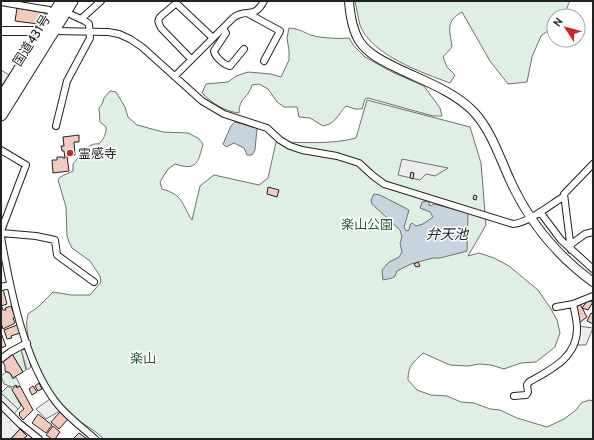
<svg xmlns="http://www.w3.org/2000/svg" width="594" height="440" font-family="Cabin,'Noto Sans JP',sans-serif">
	<rect width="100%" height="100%" fill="#fff"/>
	<path fill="#e0efe3" stroke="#6f6f6f" d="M355,1h215l-7,15h-9v10l-13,10 -9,21 -5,25 -19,2 -18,-23 -28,-49c-17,9 -12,19 -10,35l-9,10 4,10 8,8 -5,8c-27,-10 -79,-28 -90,-58 -2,-7 -3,-16 -5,-24z
		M289,28c12,1 15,5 25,8 9,2 26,3 35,2l5,8 11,11 27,15 32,14 16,22 2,8h-9l-65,-18 -3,1 -3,10h-7l-9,-3c-9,9 -9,17 -23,20l-13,-8 -11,-1 -2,-10h-13l-7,-5 -9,-13 -9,-5 -7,1c-4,14 -13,12 -13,28 -15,-2 -26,-9 -37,-20l4,-9 22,-2 8,-6 12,-4 23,2 10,3 8,-17v-9l-2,-13z
		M110,91l6,1 9,15 3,10 9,8 26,7 25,1 10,5 5,6c-5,19 -6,27 -28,20l-7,5 -8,13 2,7c22,6 19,15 30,31l8,-34 14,-11 45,10 9,-7 8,-36c27,0 54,3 80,-4l11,-38 103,27 11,36 5,62 -18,31 11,-3 15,5 15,8 29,24 13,19 6,11 3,13 -5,14 -19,15 -15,1 -17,6 -13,-4 -12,-1 -11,2 -18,-1 -27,-12c-10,10 -15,12 -15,27l9,10 14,5 16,1 14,6 13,1 16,6 10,1 17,8 30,9 17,-8 12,-9 5,-7 8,-3 4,1v38h-489c-10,-10 -24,-16 -35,-26 -19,-18 -39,-57 -42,-84 -1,-5 0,-10 1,-15l10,-7 15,-15 18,3h19l11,-13 -1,-6 -10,-15 -18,-13 -3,-6 -2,-6 -1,-29 -8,-27 2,-3 13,-6v-7c7,-8 14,-22 26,-20 4,-4 8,-11 7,-17l-6,-5 -1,-14 3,-4 2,-6z
		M21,349l5,21 -3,2 -11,-18z
		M6,372l4,1 3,6 3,-2 4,8 -3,2 -1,-2 -4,2 -8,-3 -3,-8z
		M7,387h4l10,19 -3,3 -17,-16z"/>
	<path fill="#ededed" stroke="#6f6f6f" d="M1,70l8,5 -8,12z
		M402,159l46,9 -13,8 -9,-2 -6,6 -22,-5z
		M578,326l15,2 -7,17h-10z
		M26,347l5,20 -4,3 -6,-21z
		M1,393l17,16 -4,5 -13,-13z
		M50,399l10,12 -14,8 -10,-10z
		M1,408l20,20 -11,11h-9z"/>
	<path fill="#c7d3dd" stroke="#6f6f6f" d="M235,122l20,5 2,2 -2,21 -3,5h-5l-3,-7 -10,-5 -8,4 -3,-3 8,-18z
		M374,194l6,1 29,15 -5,17 2,4 3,-1 1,-5 2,-2 4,3 7,-2 10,-7 -3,-5 -10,-4 2,-6 7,-1v4l2,1 3,-2 34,9 -1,38 -27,7h-7l-22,6 -14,7 -2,5 -3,2 -9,2 -1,-10 7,-8 10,-5 3,-5 -2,-9 2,-6 -2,-7 -28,-26 -1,-4z"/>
	<path fill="#f3c9c0" stroke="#222" d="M17,8l29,5 -8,11 -23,-3z
		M79,135v7h-5l1,13 -8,1 2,15 -16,2 -1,-13h5v-3h6v1h2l-1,-7h-2l-1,-5h3l-1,-9z
		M411,172l3,1 -1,6 -3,-1z
		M268,187l11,3 -2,7 -10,-3z
		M474,195l3,1 -1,4 -3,-1z
		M418,262l2,4 -4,1 -2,-3z
		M1,289h2l4,15 -6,2z
		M588,300l5,2 -5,8 -6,-2z
		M580,304l7,13 -8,6 -4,-17z
		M11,306l4,11 -2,1 2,5 -12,6 -2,-6v-16h1l1,3h3l-1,-2z
		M591,313l2,1v10l-6,-3z
		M17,325l3,8 -9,3 1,2 -5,1 -3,-9z
		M1,333l5,13 -5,2z
		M12,354l11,18 -10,6 -3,-5 -5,-2v-5l-3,-6z
		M39,383l3,6 -4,2 -3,-5z
		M16,385l1,3 3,-2 13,24 -10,10 -4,-5 1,-1 -1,-1 5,-4 -12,-19z
		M33,386l4,6 -5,3 -3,-6z
		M60,412l8,7 -9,10 -8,-7z
		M38,414l14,11 -6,8 -14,-10z
		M53,426l7,6 -5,7h-3l-6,-4z
		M20,429l7,7 -4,3h-12z
		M79,433l8,6h-14z"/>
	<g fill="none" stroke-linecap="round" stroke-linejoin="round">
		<g stroke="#222" stroke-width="8">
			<path id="street" d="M1,2l48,8
				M249,14l31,17 -16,30
				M81,19l20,-18
				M223,28l3,5 -12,18c1,6 10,14 16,15l14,-17
				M53,31l55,1 11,2 11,5 12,8 60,54 22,13 43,14 13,12 10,6 12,4 35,6 22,7 13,12 12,9 129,40c15,-1 37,-19 50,-27
				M191,59l-30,-31c-2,-4 -4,-7 -1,-11l14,-12 3,-1 36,34
				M175,76l58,-58c13,-11 20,3 31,-17
				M56,126l11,-45 23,-43 -1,-14 -4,-3 -13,-6
				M1,150l25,15 -25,66
				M540,212l21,28 32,29
				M1,233l35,3 19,4 2,15 37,27
				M1,237c9,51 23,123 54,164 11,15 27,26 40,38
				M570,245l15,-11 8,-2
				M571,250l-7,-56 29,-30
				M1,287l9,-2
				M556,307l17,-3 20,-8
				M1,359l9,-7 17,-9
				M514,396l12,-1 2,-3 -1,-7 2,-3c21,-12 48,-24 48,-53 0,-8 -2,-16 -4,-25
				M1,405l19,19 19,15"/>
		</g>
		<g stroke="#222" stroke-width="10">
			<path id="secondary" d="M349,1c1,13 3,29 11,41 9,13 25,20 39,27 25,12 54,22 74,42 18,19 26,45 37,69 19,42 46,75 83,102
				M1,31h46"/>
		</g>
		<g stroke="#222" stroke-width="13">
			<path id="highway" d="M1,99l61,-98
				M1,115l71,-114"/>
		</g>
		<use href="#street" stroke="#fff" stroke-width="6"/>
		<use href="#secondary" stroke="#fff" stroke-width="8"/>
		<use href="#highway" stroke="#fff" stroke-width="11"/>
	</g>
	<circle fill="#c62828" stroke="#fff" stroke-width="1.5" cx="70" cy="153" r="4"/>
	<g text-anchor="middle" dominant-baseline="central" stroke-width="3" stroke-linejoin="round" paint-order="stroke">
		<g font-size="13" fill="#222" stroke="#fff">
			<text transform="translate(31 40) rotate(-58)">国道431号</text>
		</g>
		<g font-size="13" fill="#222" stroke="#fff" text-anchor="start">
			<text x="78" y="153">霊感寺</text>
		</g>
		<g font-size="13" fill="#2f5e38" stroke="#fff">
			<text x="367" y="224">楽山公園</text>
			<text x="143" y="358">楽山</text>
		</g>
		<g font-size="14" font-style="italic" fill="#222" stroke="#fff">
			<text x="447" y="234">弁天池</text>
		</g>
	</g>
	<rect width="594" height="440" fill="none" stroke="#222222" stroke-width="4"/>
	<g transform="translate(566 28) rotate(306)"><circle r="19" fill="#ffffff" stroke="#a7a7a7"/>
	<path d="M0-3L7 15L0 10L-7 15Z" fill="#c62828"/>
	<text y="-6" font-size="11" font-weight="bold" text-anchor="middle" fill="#222222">N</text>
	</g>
</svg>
